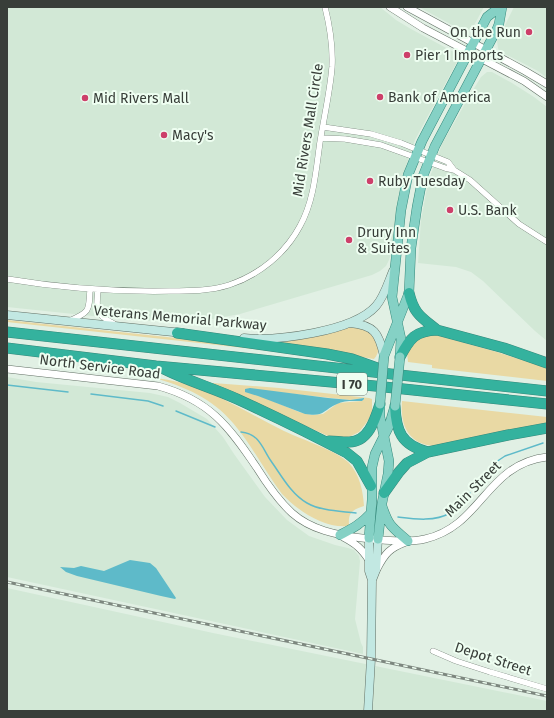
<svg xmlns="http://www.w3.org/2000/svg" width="554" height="718" font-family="'Fira Sans',sans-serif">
	<rect width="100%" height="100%" fill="#e1f0e4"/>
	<path fill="#d2e8d6" d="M7,7h373l16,13 15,9 39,21 4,2 3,6v4l-42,78 -10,29 -6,24 -7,57 -3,10 -3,6 -6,5 -8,4 -132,39 -39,7 -30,1 -40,-2 -124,-13z
		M419,7h65l-12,22 -7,3z
		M514,7h33v71l-9,-7 -39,-20 -1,-3 -1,-7z
		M487,72h5l20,11 22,14 13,10v234l-12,-10 -52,-50 -12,-9 -15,-5 -38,-4 3,-43 7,-38 14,-38 28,-49 11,-18z
		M7,377l29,5 114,11 18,4 12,6 27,16 16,18 11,17 31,43 22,23 22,16 26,9 13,3 6,2 5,6 1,5 -5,58 6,24 2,4v7l-356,-77z
		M7,588l206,45 334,68v10h-540z"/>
	<path fill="#e9d9a4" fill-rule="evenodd" d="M7,320l235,25 57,9 -292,-32z
		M352,327c16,0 35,17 22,32l-93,-15v-2l32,-5z
		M433,334l64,18 50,16v13l-115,-13v-3l-24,-3 -1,-9 10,-15z
		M154,378c48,4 87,32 130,53 17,8 53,20 65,32 11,12 14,28 15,43 -12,4 -16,6 -15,20 -24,3 -51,-15 -67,-32 -17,-22 -30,-49 -49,-71 -20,-24 -49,-37 -79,-45z
		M213,383l66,5 90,10 3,1v14l-5,9 -8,10 -8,4 -7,2 -16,-2 -115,-52zM275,392l75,8 14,-2 -2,3 -24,2 -15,11 -11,1 -13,-3 -41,-17z
		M402,401l145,16v7l-113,22c-26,-2 -34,-21 -32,-45z"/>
	<path fill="#5ebac9" d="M250,388l78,10 22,2 14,-2v1l-2,2c-8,0 -18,-1 -25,3 -15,7 -13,13 -32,10l-47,-18 -13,-4v-3z
		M130,560l20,3 6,5 20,30 -1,1 -14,-3 -84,-20 -11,-4 -6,-5 14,1 7,-2 23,5z"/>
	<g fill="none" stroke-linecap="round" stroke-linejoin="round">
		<path stroke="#5ebac9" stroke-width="1.5" d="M7,385l61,7
			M91,394l57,7 15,5
			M176,411l39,16
			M241,432c19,2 21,16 30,29 10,14 20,33 36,42 14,8 33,8 49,10
			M477,486l19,-24 9,-6 38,-13
			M398,517c16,2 37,5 52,-4 8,-5 14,-13 20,-20"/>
		<g stroke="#627065" stroke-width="6">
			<path id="minor" d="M323,127l48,7 30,9 47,19 6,8 16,10 49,44 28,18
				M321,138l24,1 36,6 64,23 9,2
				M7,279c54,9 108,13 163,12 20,0 40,0 59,-6 30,-10 56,-31 71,-59 14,-25 16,-56 20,-84 4,-25 10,-50 12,-75 1,-20 -2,-40 -7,-60
				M98,290c-2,20 -3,24 16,34
				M69,321c21,-9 20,-10 21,-32
				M433,651l23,10 34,11 57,17"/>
		</g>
		<g stroke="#627065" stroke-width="8">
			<path id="tertiary" d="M390,7l33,21 101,53 23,16
				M407,7l118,64 22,13
				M7,369l151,17c51,14 70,39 99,82 10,16 21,32 35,45 19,17 45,22 70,25 17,2 47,5 63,1 57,-13 61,-75 122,-82
				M343,537c13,7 18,11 26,23
				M377,569c8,-16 13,-21 29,-27"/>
		</g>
		<g stroke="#627065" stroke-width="9">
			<path id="secondary" d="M7,315l176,18
				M350,323c24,2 29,10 34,33
				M244,338c33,3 109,-6 132,-32 8,-9 12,-23 17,-35
				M369,538v33l3,9
				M368,711l3,-52 1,-79 4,-10 2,-31"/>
		</g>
		<g stroke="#35897b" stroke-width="10">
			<path id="primary" d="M384,356l25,-63 2,-45 6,-41 6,-31 12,-30 62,-117 2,-5 3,-17
				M400,356l1,-17 -9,-42 9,-87 7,-35 14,-34 65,-124 13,-10
				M382,506c7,21 10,21 26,35
				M340,535c13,-7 21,-11 31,-22
				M369,538l3,-38v-33l3,-13 14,-28 5,-17
				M378,539l4,-36 6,-29 1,-13 -9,-44v-11"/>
		</g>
		<g stroke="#35897b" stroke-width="11">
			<path id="motorway" d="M409,293c5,21 12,24 28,37
				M7,332l540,59
				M177,333l150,21 25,5 28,10
				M7,348l149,18 219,20 172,18
				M400,357c10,-19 15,-26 37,-27l67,18 43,15
				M164,369c24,12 49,19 73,30 37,17 74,35 110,54l10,8 14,25
				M395,406c1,25 6,39 33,46
				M329,441c6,0 12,1 19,1 20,1 27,-22 32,-38
				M384,493l15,-21 8,-9 21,-11 80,-17 39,-7"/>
		</g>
		<use href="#minor" stroke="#fff" stroke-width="5.5"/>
		<use href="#tertiary" stroke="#fff" stroke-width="7"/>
		<use href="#secondary" stroke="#c2e8e2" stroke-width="8"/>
		<use href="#primary" stroke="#85d1c5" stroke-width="9"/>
		<use href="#motorway" stroke="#34b29e" stroke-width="10"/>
		<g stroke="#7d877f" stroke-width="3">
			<path id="rail" d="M7,582l540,114"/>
		</g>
		<use href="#rail" stroke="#eefef1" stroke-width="1.5" stroke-dasharray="4.5" stroke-linecap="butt"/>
		<g stroke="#35897b" stroke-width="10" stroke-linecap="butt">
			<path id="primary-bridge" d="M380,404l4,-48
				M395,406l5,-49"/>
		</g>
		<use href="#primary-bridge" stroke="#85d1c5" stroke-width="9"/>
	</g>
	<g fill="#cd3f6a" stroke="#eefef1" stroke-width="1.5">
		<circle cx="529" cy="32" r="4"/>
		<circle cx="407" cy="55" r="4"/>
		<circle cx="380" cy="97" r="4"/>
		<circle cx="85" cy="98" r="4"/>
		<circle cx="164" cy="135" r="4"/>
		<circle cx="370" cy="181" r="4"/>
		<circle cx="450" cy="210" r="4"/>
		<circle cx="349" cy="240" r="4"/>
	</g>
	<g text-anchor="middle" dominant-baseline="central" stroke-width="4" stroke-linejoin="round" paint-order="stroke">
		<rect fill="#eefef1" stroke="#6f7870" stroke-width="1" x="337" y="373" width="30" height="22" rx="3"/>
		<g font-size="13" font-weight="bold" fill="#383e39">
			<text x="352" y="384">I 70</text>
		</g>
		<g font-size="14" fill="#383e39" stroke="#eefef1" text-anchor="start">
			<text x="521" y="32" text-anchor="end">On the Run</text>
			<text x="415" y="55">Pier 1 Imports</text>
			<text x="388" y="97">Bank of America</text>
			<text x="93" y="98">Mid Rivers Mall</text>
			<text x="172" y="135">Macy's</text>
			<text x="378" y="181">Ruby Tuesday</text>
			<text x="458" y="210">U.S. Bank</text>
			<text x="357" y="232">Drury Inn<tspan x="357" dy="16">&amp; Suites</tspan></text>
		</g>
		<g font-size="14" fill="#383e39" stroke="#eefef1">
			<text transform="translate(308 130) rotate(-81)">Mid Rivers Mall Circle</text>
			<text transform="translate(180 318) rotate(5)">Veterans Memorial Parkway</text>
			<text transform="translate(100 367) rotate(7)">North Service Road</text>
			<text transform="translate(473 489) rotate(-45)">Main Street</text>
			<text transform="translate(493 659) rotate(18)">Depot Street</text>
		</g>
	</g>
	<rect width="554" height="718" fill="none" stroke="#383e39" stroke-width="16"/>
</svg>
